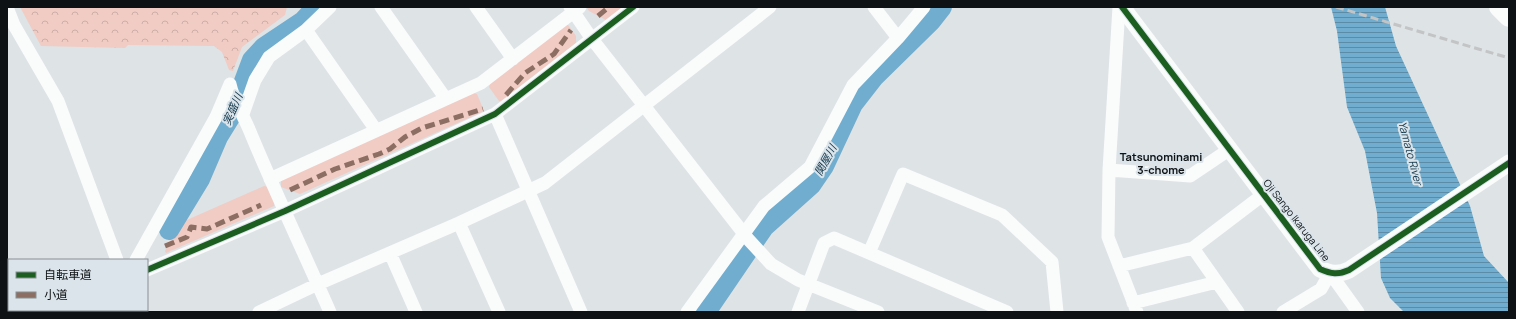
<svg xmlns="http://www.w3.org/2000/svg" width="1516" height="319" font-family="Manrope,'Noto Sans JP',sans-serif">
	<defs>
		<pattern id="forest-crowns" width="20" height="18" patternUnits="userSpaceOnUse"><rect width="20" height="18" fill="#f0ccc4"/><path d="M2 6a3 3 0 1 1 6 0M12 15a3 3 0 1 1 6 0" fill="none" stroke="#cdaea8"/></pattern>
		<pattern id="water-rules" width="6" height="5" patternUnits="userSpaceOnUse"><rect width="6" height="5" fill="#71adce"/><path d="M0 2.5h6" fill="none" stroke="#5b8ba6"/></pattern>
	</defs>
	<rect width="100%" height="100%" fill="#dee3e6"/>
	<path fill="url(#forest-crowns)" d="M20,7h267l-2,8 -43,32 -9,24 -4,-1 -7,-18 -8,-6 -86,-1 -3,3 -84,-2z"/>
	<path fill="#f0ccc4" d="M589,7h34l-17,13 -17,-9 -2,-3z
		M563,25h5l8,11v7l-74,59 -3,-1 -10,-14 1,-3z
		M474,93l3,1 7,17 -184,83 -19,-7v-7z
		M264,186l5,1 6,14 -1,5 -108,47 -1,-2 15,-28z"/>
	<path fill="url(#water-rules)" d="M1331,7h54l11,39 74,160 14,50 25,27v29h-105l-14,-14 -9,-20 -4,-65 -12,-62 -18,-44 -10,-76z"/>
	<g fill="none" stroke-linecap="round" stroke-linejoin="round">
		<path stroke="#71adce" stroke-width="20" d="M169,230l31,-51 18,-42 13,-21 21,-56 12,-13 39,-26 13,-14
			M706,312l58,-85 47,-42 13,-19 29,-62 21,-27 57,-56 11,-14"/>
		<path stroke="#fafbfb" stroke-width="13" d="M7,7l7,18 44,76 59,159
			M381,7l65,92
			M476,7l37,52
			M570,7l22,32 156,200 23,25 27,16 80,32
			M874,7l24,31
			M1119,7l-10,163 -1,67 29,75
			M306,30l70,100
			M230,84c3,16 15,34 21,50 25,60 53,119 79,178
			M243,114l12,-34 14,-23 37,-27 24,-23
			M495,114l86,198
			M1109,170l81,6 40,-27
			M270,179l211,-96 99,-76
			M459,223l40,89
			M1193,248l45,64
			M390,253l26,59
			M869,253l34,-79 99,41 50,47 5,50
			M136,260l80,-143 14,-33
			M1119,266l74,-18 71,-54
			M147,270l138,-59 210,-97 138,-107
			M1133,303l84,-21
			M73,312l3,-2
			M129,312l1,-2
			M259,312l59,-28 141,-61 86,-40 225,-176
			M687,312l77,-106 46,-39 43,-82 45,-47 26,-31
			M798,312l26,-69 10,-5 173,74
			M1283,312l38,-23 9,-16 28,39"/>
		<path stroke="#fafbfb" stroke-width="17" d="M1122,7l198,262c11,5 18,6 29,1l160,-107"/>
		<path stroke="#fafbfb" stroke-width="20" d="M1499,7l10,10"/>
		<path stroke="#c2c4c5" stroke-width="3" stroke-dasharray="8 4" stroke-linecap="butt" d="M1336,7l173,51"/>
		<path stroke="#8d6e63" stroke-width="5" stroke-dasharray="10 5" stroke-linecap="butt" d="M598,16l11,-9
			M506,95l19,-22 29,-19 17,-24
			M290,190l45,-21 44,-15 11,-5 15,-12 17,-9 61,-19
			M165,246l22,-9 4,-10 16,2 54,-24"/>
		<g stroke="#dae4ea" stroke-width="8">
			<path id="cycleway" d="M1122,7l198,262c11,5 18,6 29,1l160,-107
				M147,270l138,-59 210,-97 138,-107"/>
		</g>
		<use href="#cycleway" stroke="#1b5e20" stroke-width="6"/>
	</g>
	<g text-anchor="middle" dominant-baseline="central" stroke-width="4" stroke-linejoin="round" paint-order="stroke">
		<g font-size="10" fill="#0e1214" stroke="#dae4ea">
			<text transform="translate(1297 220) rotate(52)">Oji Sango Ikaruga Line</text>
		</g>
		<g font-size="11" font-style="italic" fill="#15394d" stroke="#dae4ea">
			<text transform="translate(232 109) rotate(-66)">実盛川</text>
			<text transform="translate(1411 153) rotate(75)">Yamato River</text>
			<text transform="translate(825 160) rotate(-61)">関屋川</text>
		</g>
		<g font-size="11" font-weight="bold" fill="#0e1214" stroke="#dae4ea">
			<text x="1161" y="156">Tatsunominami<tspan x="1161" dy="13">3-chome</tspan></text>
		</g>
	</g>
	<rect width="1516" height="319" fill="none" stroke="#0e1214" stroke-width="16"/>
	<rect x="8" y="259" width="140" height="52" fill="#dae4ea" stroke="#889094"/>
	<rect x="16" y="272" width="20" height="6" fill="#1b5e20" stroke="#889094"/>
	<text x="44" y="279" font-size="12" fill="#0e1214">自転車道</text>
	<rect x="16" y="292" width="20" height="6" fill="#8d6e63" stroke="#889094"/>
	<text x="44" y="299" font-size="12" fill="#0e1214">小道</text>
</svg>
